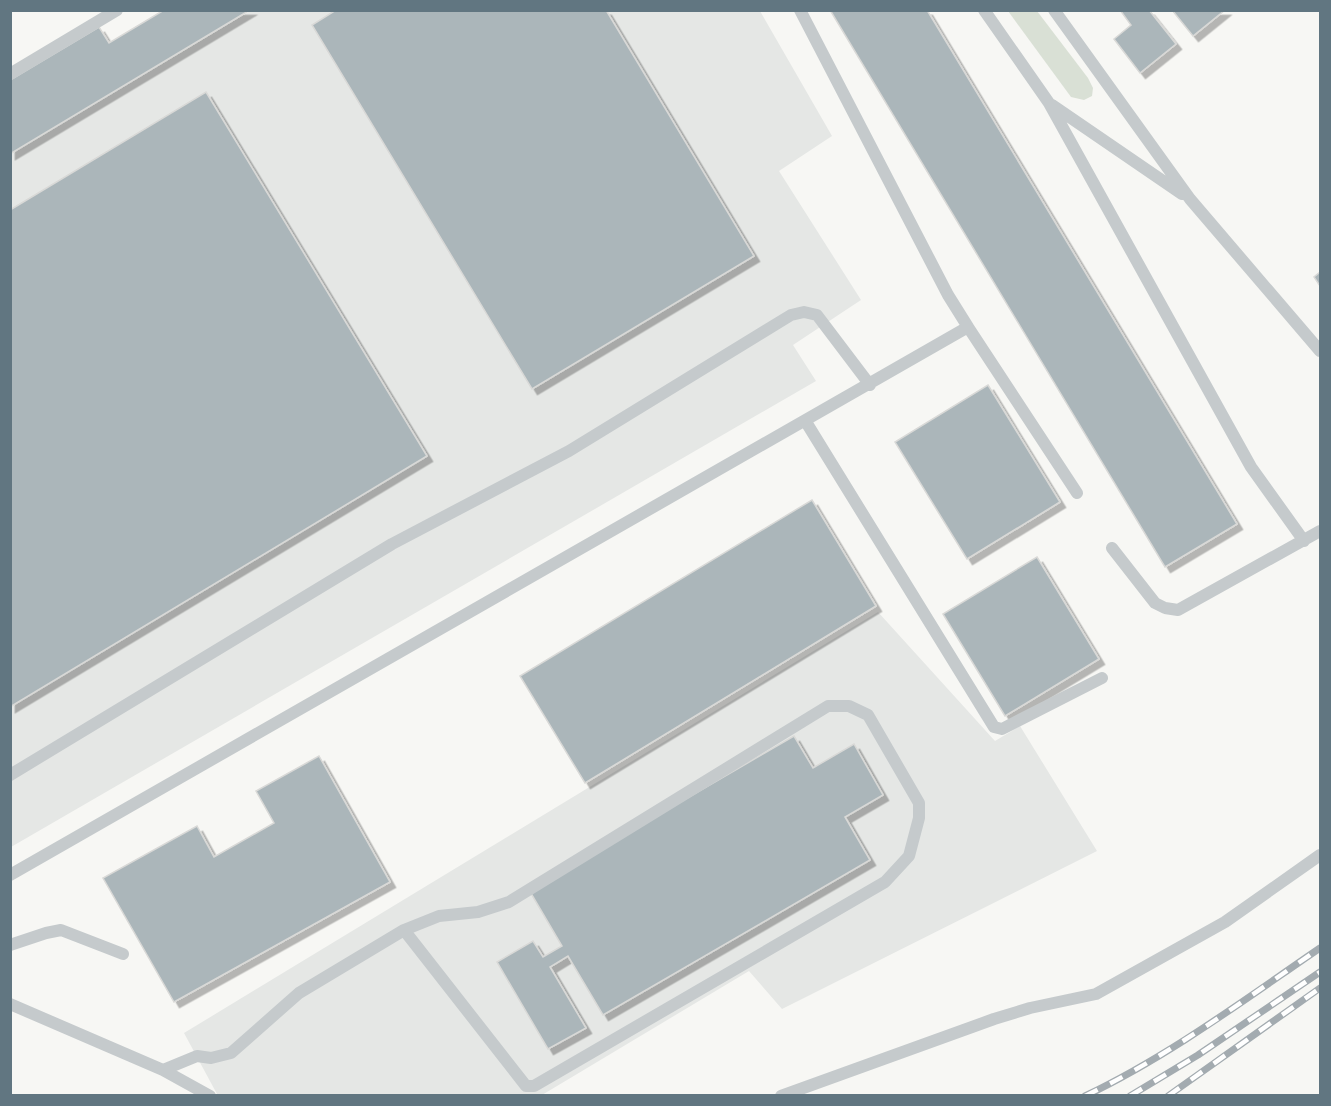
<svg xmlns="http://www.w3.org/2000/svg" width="1331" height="1106" font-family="Roboto,sans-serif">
	<defs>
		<filter id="shadow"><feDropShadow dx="5.5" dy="5.5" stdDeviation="0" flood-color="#0004"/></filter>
	</defs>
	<rect width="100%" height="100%" fill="#f7f7f4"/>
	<path fill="#e5e7e5" d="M250,11h510l72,125 -53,35 82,129 -68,45 23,36 -805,466 -1,-693z
		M878,612l117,129 25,-15 77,125 -315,158 -33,-38 -207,124 -325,-1 -33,-61z"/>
	<path fill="#d9e0d5" d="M1008,11h29l51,67 5,10 -1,8 -8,4 -13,-3z"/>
	<path fill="#abb6ba" stroke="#d9d9d7" stroke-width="1.5" filter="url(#shadow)" d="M164,10h86l-240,144v-74l89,-53 10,16z
		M336,10h270l148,246 -222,133 -220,-364z
		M830,10h97l310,514 -72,43z
		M1120,10h29l27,34 -36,29 -26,-34 17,-14z
		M1172,10h53l-32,26z
		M206,92l221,364 -417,251v-497z
		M1320,272v14l-6,-9z
		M988,385l72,117 -93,57 -72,-117z
		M812,500l64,106 -291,177 -65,-107z
		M1037,557l62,102 -94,57 -62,-102z
		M794,736l19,32 41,-24 29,51 -38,22 25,43 -267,155 -35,-59 -18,11 36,61 -38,21 -51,-87 36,-21 10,16 19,-11 -33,-56z
		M319,756l71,126 -216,120 -71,-124 94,-52 17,31 60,-34 -18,-32z"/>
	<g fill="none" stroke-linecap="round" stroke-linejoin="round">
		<path stroke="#c5cacc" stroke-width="12" d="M800,10l148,285 20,32
			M984,10l65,93 202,364 53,74
			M1054,10l136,189 130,152
			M10,74l107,-64
			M1052,105l130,89
			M806,422l188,305 8,2 100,-51
			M1112,548l43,55 10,5 13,2 142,-79
			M10,775l382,-231 177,-93 222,-136 13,-3 13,3 53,70
			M10,875l958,-548 109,166
			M10,945l36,-12 15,-3 62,24
			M10,1004l153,66 47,26
			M163,1070l34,-14 14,2 20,-5 68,-60 105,-63 35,-14 39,-4 31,-10 319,-196h21l19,9 51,88v15l-10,38 -24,26 -351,204h-8l-122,-156
			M781,1096l213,-77 36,-11 66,-14 129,-72 95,-67"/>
		<g stroke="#a3abb0" stroke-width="7">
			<path id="rail" d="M1085,1096c84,-40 159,-96 235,-148
				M1130,1096l68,-41 122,-83
				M1168,1096l152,-108"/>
		</g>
		<use href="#rail" stroke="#fff" stroke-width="4.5" stroke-dasharray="14" stroke-linecap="butt"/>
	</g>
	<rect width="1331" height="1106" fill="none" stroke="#617681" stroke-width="24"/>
</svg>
